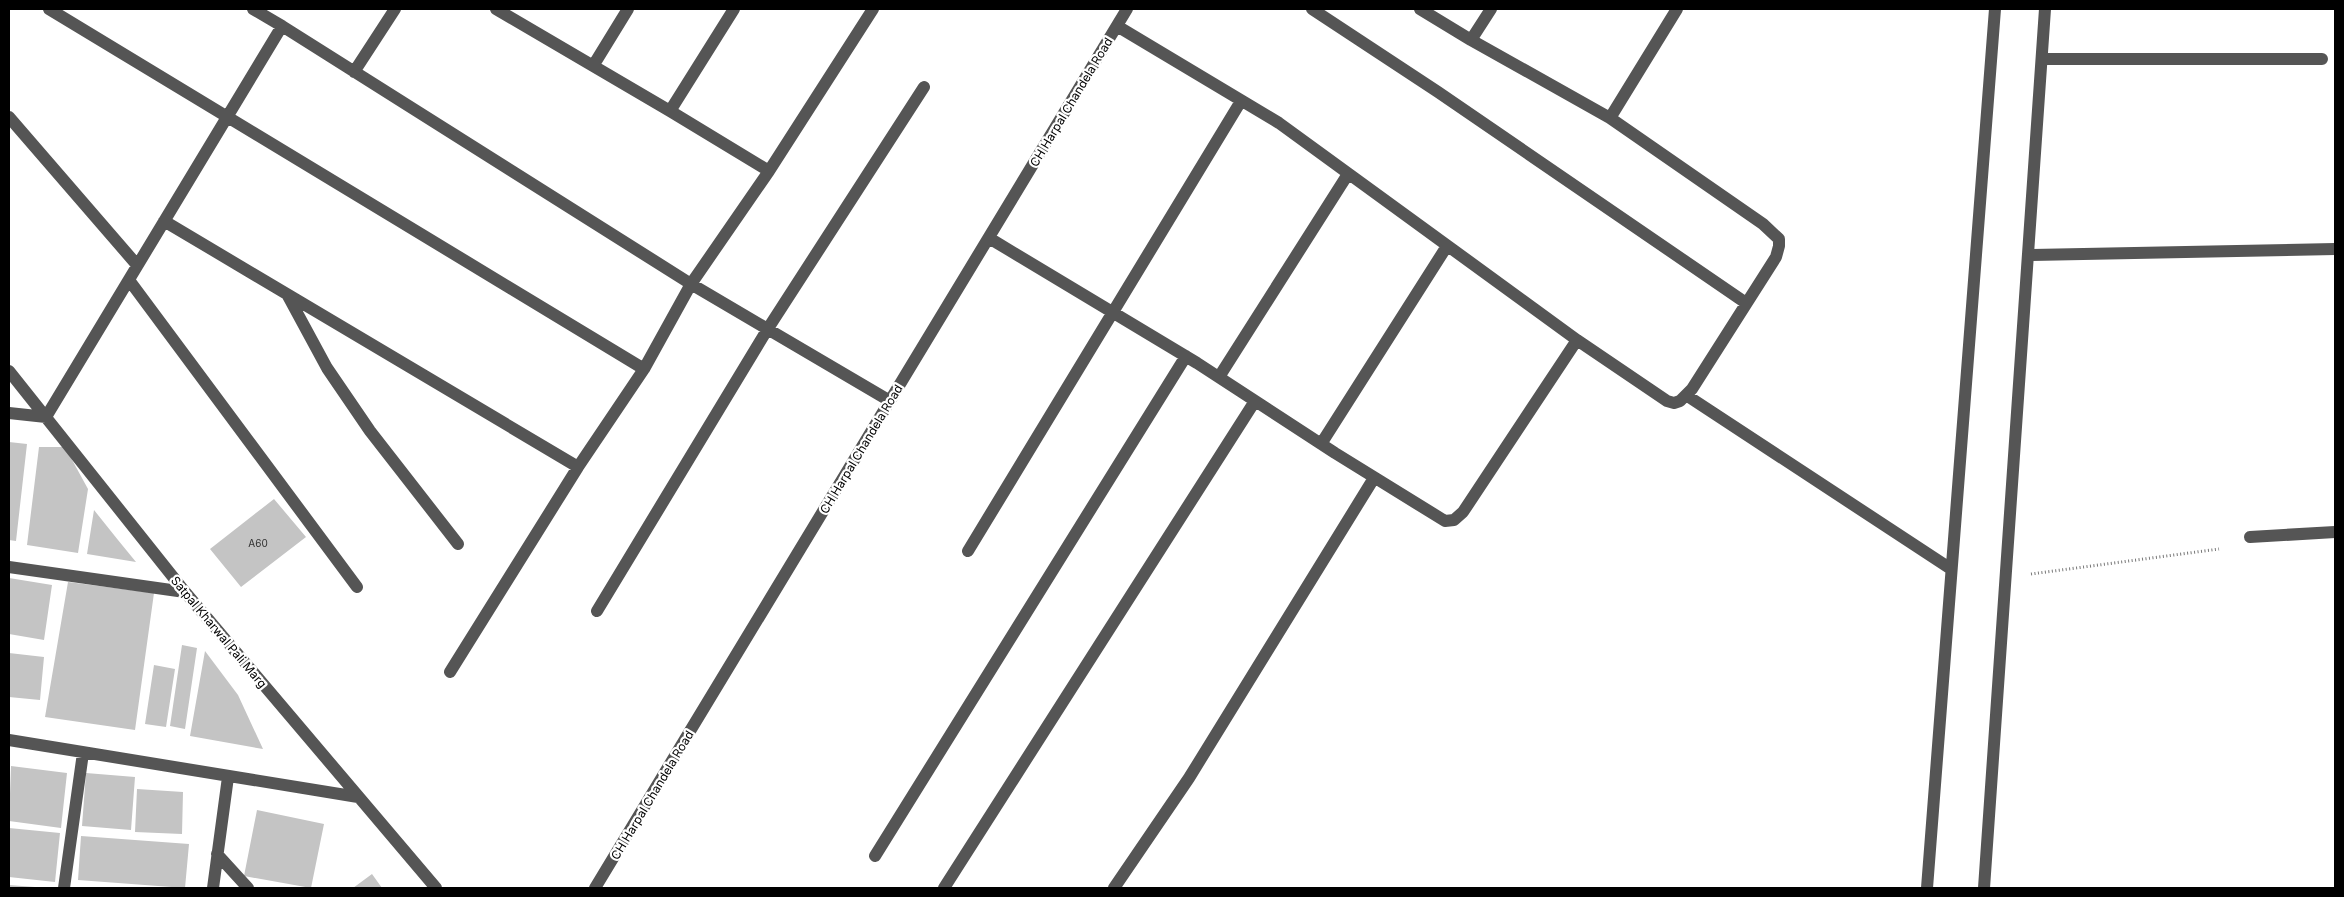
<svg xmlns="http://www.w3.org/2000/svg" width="2344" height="897" font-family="Inter,sans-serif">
	<rect width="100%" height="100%" fill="#fff"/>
	<path fill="#c4c4c4" d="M9,442l18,2 -11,97 -7,-1z
		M39,447h26l23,42 -10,64 -51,-8z
		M274,499l32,38 -65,50 -31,-38z
		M94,510l24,30 18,22 -49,-8z
		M9,578l43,7 -8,55 -35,-6z
		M68,582l86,11 -19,137 -90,-13z
		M182,645l15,3 -12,81 -15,-3z
		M205,651l33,44 25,54 -73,-13z
		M9,653l35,4 -4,43 -31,-3z
		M154,665l21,4 -9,58 -21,-3z
		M11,766l56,7 -6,55 -52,-7z
		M86,773l49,4 -4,53 -49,-4z
		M137,789l46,3 -1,42 -47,-2z
		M257,810l67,14 -13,64 -67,-12z
		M9,828l51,5 -5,49 -46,-5z
		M81,836l108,8 -4,44 -107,-8z
		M372,874l10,14h-29z
		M9,885l26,2v1h-26z"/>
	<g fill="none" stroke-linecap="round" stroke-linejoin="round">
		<path stroke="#777" stroke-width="3" stroke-dasharray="1 2.5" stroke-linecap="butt" d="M2031,574l188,-25"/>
		<path stroke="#555" stroke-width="12" d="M49,9l595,360
			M496,9l174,102 99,60
			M1312,9l126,83 308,211
			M282,26l409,258 199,117
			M1117,26l162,97 298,217 90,61 7,2 6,-2 12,-12 84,-132 3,-11v-7l-16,-15 -153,-106 -139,-78 -51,-31
			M1471,40l20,-31
			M2042,59h280
			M593,66l35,-57
			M354,72l41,-63
			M670,111l64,-102
			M9,117l128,148
			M1610,118l67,-109
			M164,221l414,246
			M989,238l208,125 138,90 110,68 9,-1 9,-8 114,-172
			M2028,255l307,-6
			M129,280l228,307
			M288,296l39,72 43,63 88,113
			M9,371l176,221 251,296
			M1219,377l129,-203
			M1686,395l265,174
			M9,413l37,4 236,-391 -29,-17
			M1321,444l126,-198
			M2250,537l85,-5
			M968,551l273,-450
			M9,567l176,25
			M597,611l170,-281 157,-243
			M450,672l128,-205 66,-98 47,-85 78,-113 104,-162
			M9,740l349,57
			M217,854l31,34
			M875,856l311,-500
			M64,888l19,-135
			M213,888l15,-111
			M595,888l532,-879
			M944,888l311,-487
			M1114,888l75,-110 185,-300
			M1927,888l68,-879
			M1984,888l61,-879"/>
	</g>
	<g text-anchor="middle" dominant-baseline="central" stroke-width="4.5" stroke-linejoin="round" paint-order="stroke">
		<g font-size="10" fill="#313131">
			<text x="258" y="543">A60</text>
		</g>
		<g font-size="12" fill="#000" stroke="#fff">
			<text transform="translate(1071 102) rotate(-59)">CH Harpal Chandela Road</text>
			<text transform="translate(861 449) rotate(-59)">CH Harpal Chandela Road</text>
			<text transform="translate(219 632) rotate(50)">Satpal Kharwal Pali Marg</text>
			<text transform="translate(652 795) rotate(-59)">CH Harpal Chandela Road</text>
		</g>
	</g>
	<rect width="2344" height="897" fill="none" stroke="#000000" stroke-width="20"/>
</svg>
